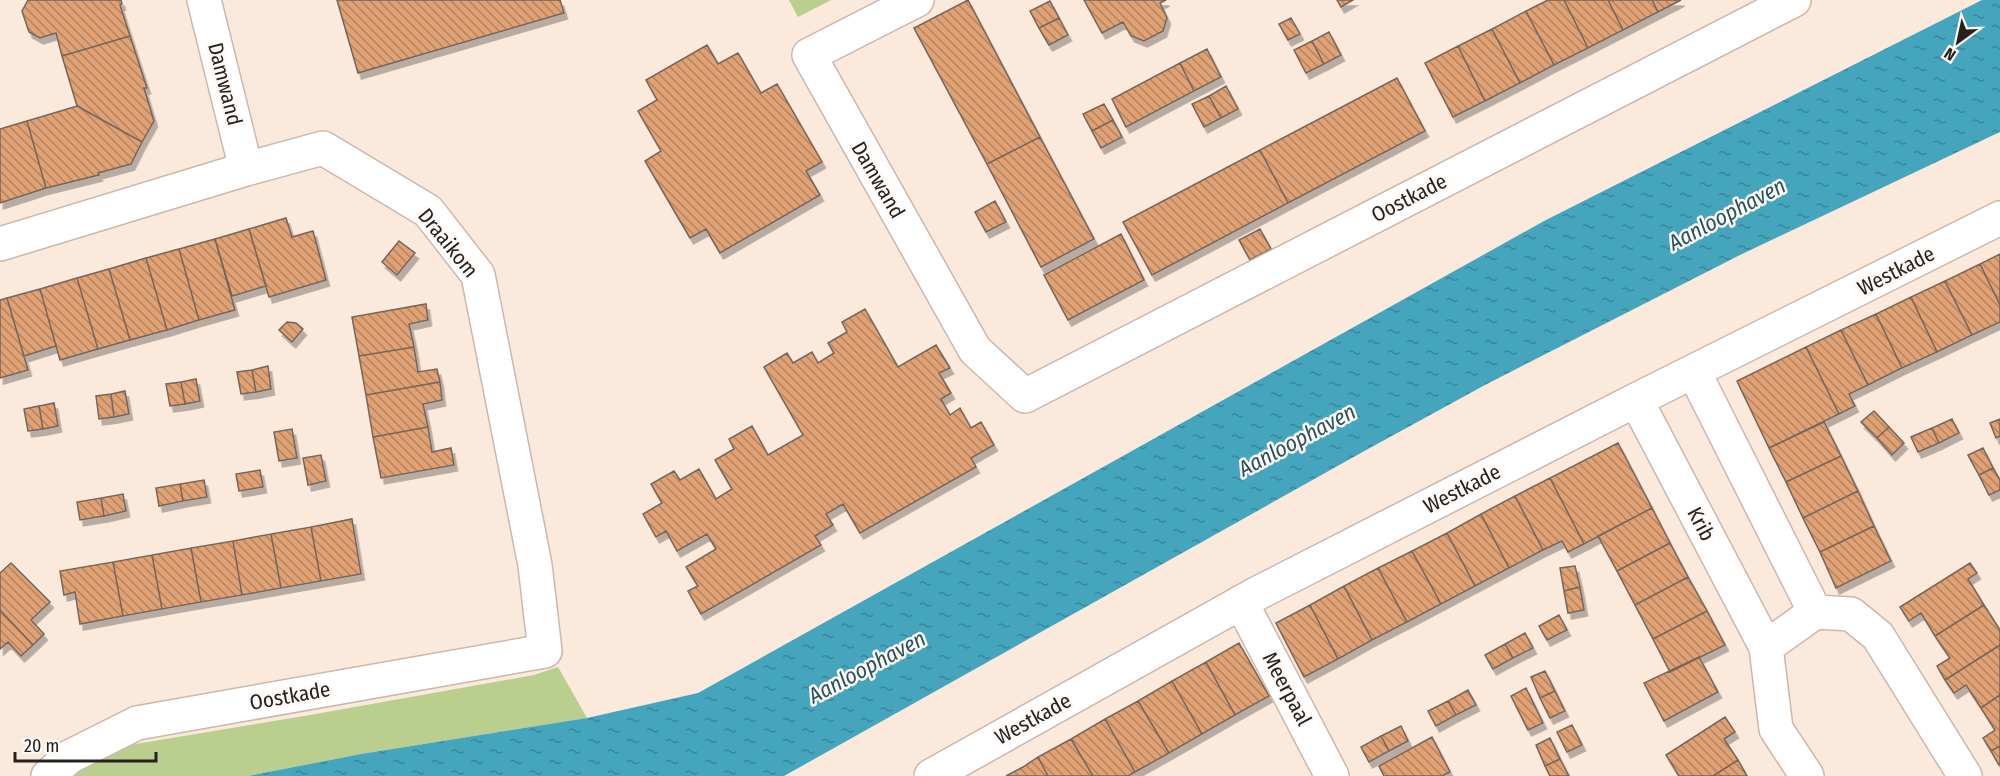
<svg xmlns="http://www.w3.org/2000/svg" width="2000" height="776" font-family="'Fira Sans Condensed',sans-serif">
	<defs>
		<pattern id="water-ripples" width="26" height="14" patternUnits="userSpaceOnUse" patternTransform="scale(1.5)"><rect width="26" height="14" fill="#45a5bd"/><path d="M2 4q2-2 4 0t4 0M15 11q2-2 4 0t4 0" fill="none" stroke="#3a8699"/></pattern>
		<pattern id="building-back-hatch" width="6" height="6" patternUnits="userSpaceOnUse" patternTransform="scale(1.5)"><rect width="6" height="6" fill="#e0a174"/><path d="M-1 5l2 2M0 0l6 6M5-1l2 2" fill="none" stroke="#b6835e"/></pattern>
		<filter id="shadow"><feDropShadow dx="3.5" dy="6" stdDeviation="0" flood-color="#0004"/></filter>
	</defs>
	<rect width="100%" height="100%" fill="#fbe9dc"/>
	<path fill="#bace8d" d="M789,0h42l-33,17z
		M558,667l29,51 -226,36 -113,22h-175l26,-26 211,-35 224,-40z"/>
	<path fill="url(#water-ripples)" d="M1982,0h18v132l-262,124 -253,129 -117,64 -584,327h-536l113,-22 226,-36 111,-25 846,-472z"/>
	<path fill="url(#building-back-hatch)" stroke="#74655a" stroke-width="1.5" filter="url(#shadow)" d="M28,0h93l1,4 -2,1 10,31 -68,20 -6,-23 -16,5 -11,-6 -7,-21z
		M337,0h223l4,13 -206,60z
		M968,0l72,137 -53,27 -73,-136z
		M1084,0h82l-6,3 7,15 -4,13 -19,10 -13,-5 -8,-14 -21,11z
		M1337,0h16l-12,7z
		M1548,0h16l24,48 -34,17 -28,-54z
		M1564,0h44l15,30 -35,18z
		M1608,0h44l6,12 -35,18z
		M1652,0h29l-23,12z
		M1050,1l9,17 -20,10 -9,-17z
		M1526,11l28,54 -34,18 -28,-54z
		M1059,18l9,17 -19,10 -10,-17z
		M1291,18l9,16 -12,6 -9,-16z
		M1492,29l28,54 -35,18 -27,-55z
		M1329,32l12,23 -17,9 -12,-23z
		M130,36l17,52h-3l10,33 -12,21 -65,-36 -15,-50z
		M1312,41l12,23 -18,9 -12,-23z
		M707,45l11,19 20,-11 23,40 16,-9 45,78 -16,9 14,24 -100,58 -14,-24 -16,9 -45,-77 16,-10 -23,-40 19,-11 -11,-20z
		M1458,46l27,55 -32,16 -28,-54z
		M1207,49l14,28 -27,14 -14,-28z
		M1180,63l14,28 -68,36 -14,-28z
		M1397,78l28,53 -137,72 -28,-53z
		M1226,86l12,23 -17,9 -12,-22z
		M1209,96l12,22 -17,9 -12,-23z
		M1104,104l9,16 -21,11 -9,-17z
		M77,106l65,36 -11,22 -33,9 1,2 -53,13 -19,-67z
		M1113,120l9,17 -21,11 -9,-17z
		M27,121l19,67 -46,15v-74z
		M1040,137l54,102 -53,28 -54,-103z
		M1260,150l28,53 -136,72 -29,-53z
		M995,201l11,21 -20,10 -11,-20z
		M286,218l6,19 21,-6 13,49 -57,17 -20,-68z
		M249,229l17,57 -34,10 -17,-57z
		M1260,229l11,20 -21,11 -11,-20z
		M1121,234l23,46 -76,40 -24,-45z
		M215,239l20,71 -36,10 -20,-71z
		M399,241l16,12 -18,22 -15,-13z
		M179,249l20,71 -32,10 -21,-72z
		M2000,254v51l-20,-41z
		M146,258l21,72 -37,10 -21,-71z
		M1980,264l20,41v17l-28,13 -27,-54z
		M109,269l21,71 -32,9 -21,-71z
		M77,278l21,71 -38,11 -20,-71z
		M1945,281l27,54 -35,17 -26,-55z
		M40,289l16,57 -32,10 -17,-58z
		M1911,297l26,55 -35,16 -26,-54z
		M7,298l21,72 -28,8v-78z
		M426,304l2,16 -19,4 5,23 -55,9 -7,-39z
		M865,309l33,58 38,-22 14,23 -11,5 12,20 -10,6 9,16 10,-7 11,20 10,-6 13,23 -23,13 5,9 -116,66 -17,-29 -17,10 7,11 -18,11 6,9 -120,69 -13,-23 10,-5 -12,-19 30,-18 -9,-15 -30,17 -11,-20 -10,6 -13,-23 19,-11 -11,-19 23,-13 6,9 19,-11 17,30 16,-10 -17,-29 19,-11 -5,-10 23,-13 16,29 35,-20 -39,-68 23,-14 6,10 19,-11 6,11 16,-10 -6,-10 19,-11 -5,-10z
		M1876,314l26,54 -34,17 -27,-55z
		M287,322l9,1 7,6 -11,13 -13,-12z
		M1841,330l27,55 -19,9 6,12 -16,8 -33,-67z
		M414,347l4,25 19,-3 3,13 -74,13 -7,-39z
		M1806,347l33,67 -70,34 -32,-67z
		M268,366l3,23 -15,3 -4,-22z
		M252,370l4,22 -15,2 -4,-22z
		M196,379l4,22 -15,3 -4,-22z
		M181,382l4,22 -15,2 -4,-22z
		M440,382l2,18 -19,4 5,23 -55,10 -7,-42z
		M125,391l4,23 -15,3 -3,-23z
		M111,394l3,23 -15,2 -3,-23z
		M54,403l4,23 -15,3 -4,-23z
		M39,406l4,23 -15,2 -4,-22z
		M1874,411l15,16 -12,11 -16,-16z
		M1952,419l7,14 -20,10 -7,-15z
		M2000,419v17l-4,2 -6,-15z
		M1824,422l17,34 -55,26 -17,-34z
		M428,427l4,25 19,-4 3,17 -73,13 -8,-41z
		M1889,427l15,16 -12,12 -15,-17z
		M1932,428l7,15 -21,9 -7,-15z
		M292,429l5,29 -18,3 -5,-29z
		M1618,443l34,65 -68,36 -34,-66z
		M1983,448l10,20 -14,7 -11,-20z
		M321,455l5,26 -18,4 -5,-27z
		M1841,456l17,35 -55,27 -17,-36z
		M1993,468l7,12v10l-11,5 -10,-20z
		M260,470l3,17 -24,4 -3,-17z
		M1550,478l34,66 -16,8 -6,-11 -19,9 -28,-54z
		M204,480l3,17 -24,4 -3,-17z
		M180,484l3,17 -24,5 -3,-18z
		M1858,491l16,35 -54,26 -17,-34z
		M123,494l3,17 -22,5 -3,-18z
		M1515,496l28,54 -34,18 -28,-54z
		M101,498l3,18 -24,4 -3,-18z
		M1652,508l18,35 -53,28 -19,-35z
		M1481,514l28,54 -34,18 -28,-53z
		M352,519l9,55 -40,7 -10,-54z
		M1874,526l17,35 -55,27 -16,-36z
		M311,527l10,54 -40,7 -10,-54z
		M1447,533l28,53 -34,18 -29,-53z
		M271,534l10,54 -39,7 -9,-54z
		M233,541l9,54 -41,7 -10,-54z
		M1670,543l18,34 -53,28 -18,-34z
		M191,548l10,54 -39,7 -10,-54z
		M1412,551l29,53 -34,18 -29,-54z
		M152,555l10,54 -39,7 -10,-54z
		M113,562l10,54 -43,8 -5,-32 -11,3 -4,-24z
		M11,563l39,39 -19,18 13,14 -11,11 -33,-35v-37z
		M1970,563l7,10 -9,6 16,26 -49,31 -14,-23 -12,8 -9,-14z
		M1575,566l5,21 -16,4 -4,-23z
		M1378,568l29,54 -35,18 -28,-54z
		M1688,577l19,34 -54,28 -18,-34z
		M1344,586l28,54 -34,19 -28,-54z
		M1580,587l4,23 -16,3 -4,-22z
		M1310,605l28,54 -34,18 -28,-54z
		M1984,605l16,25v15l-55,35 -8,-14 13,-8 -15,-22z
		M0,610l33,35 -12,11 -13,-14 -8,7z
		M1707,611l18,34 -55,27 -17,-33z
		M1559,615l8,15 -20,10 -8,-14z
		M1525,633l8,15 -20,10 -8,-14z
		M1239,643l30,53 -34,19 -29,-53z
		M1505,644l8,14 -20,11 -8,-14z
		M2000,645v50l-19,13 -15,-23 -12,8 -9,-13z
		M1699,657l19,35 -54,29 -20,-38z
		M1206,662l29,53 -33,19 -30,-53z
		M1545,671l10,20 -15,7 -9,-21z
		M1172,681l30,53 -33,19 -31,-52z
		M1526,688l17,35 -15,7 -17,-34z
		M1468,690l8,15 -20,10 -8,-14z
		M1555,691l10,20 -15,7 -10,-20z
		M2000,695v51l-9,5 -8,-13 12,-8 -14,-22z
		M1138,701l31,52 -34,19 -30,-53z
		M1448,701l8,14 -20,11 -8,-15z
		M1725,717l10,15 -11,7 14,21 -25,16h-34l-13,-21z
		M1105,719l30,53 -7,4h-35l-22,-37z
		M1572,725l10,20 -15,7 -10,-20z
		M1401,726l7,15 -19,10 -8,-15z
		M1381,736l8,15 -20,11 -8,-15z
		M1432,737l18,35 -8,4h-58l-5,-10z
		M1550,738l10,21 -15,7 -9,-21z
		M1071,739l22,37h-45l-10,-19z
		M2000,746v18l-1,1 -8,-14z
		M1038,757l10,19h-42l17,-9z
		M1560,759l9,17h-19l-5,-10z
		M1738,760l9,16h-34z"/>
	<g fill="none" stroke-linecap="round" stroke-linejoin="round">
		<g stroke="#cab8ac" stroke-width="36">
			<path id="minor" d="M204,0l42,169
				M917,0l-108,55 166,295 50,46 769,-396
				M0,244l246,-75 77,-21 105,63 50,64 57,290 10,86 -408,72 -68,34 -21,19
				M1694,372l121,240
				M1636,400l130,247 10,82 31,47
				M1241,602l91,174
				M1766,647l49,-35 36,2 27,22 87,140
				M931,776l327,-183 378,-193 364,-182"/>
		</g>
		<use href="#minor" stroke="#fff" stroke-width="33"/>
	</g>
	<g text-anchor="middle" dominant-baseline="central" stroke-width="5" stroke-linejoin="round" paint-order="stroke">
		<g font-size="21" fill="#27211c" stroke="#fdf9f7">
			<text transform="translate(225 84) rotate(76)">Damwand</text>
			<text transform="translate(878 180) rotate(60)">Damwand</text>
			<text transform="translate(1409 198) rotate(-27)">Oostkade</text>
			<text transform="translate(448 243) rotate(51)">Draaikom</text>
			<text transform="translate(1896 271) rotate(-27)">Westkade</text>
			<text transform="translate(1462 489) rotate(-27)">Westkade</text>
			<text transform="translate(1701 524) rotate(62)">Krib</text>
			<text transform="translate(1287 689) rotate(62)">Meerpaal</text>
			<text transform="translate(290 696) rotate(-10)">Oostkade</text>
			<text transform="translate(1033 719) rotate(-29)">Westkade</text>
		</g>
		<g font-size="22" font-style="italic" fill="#27515c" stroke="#fdf9f7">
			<text transform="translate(1727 214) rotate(-28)">Aanloophaven</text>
			<text transform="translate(1297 440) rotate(-28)">Aanloophaven</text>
			<text transform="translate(867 667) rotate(-28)">Aanloophaven</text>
		</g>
	</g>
	<g transform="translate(1958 42) rotate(213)" stroke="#fdf9f7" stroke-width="4.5" paint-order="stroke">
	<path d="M0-4.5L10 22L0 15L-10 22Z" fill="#27211c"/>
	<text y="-9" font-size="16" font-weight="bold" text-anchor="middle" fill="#27211c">N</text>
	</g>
	<path d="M15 752v9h141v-9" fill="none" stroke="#27211c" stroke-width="3"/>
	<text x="24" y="752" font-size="18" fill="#27211c" stroke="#fdf9f7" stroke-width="4.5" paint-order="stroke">20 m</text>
</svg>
